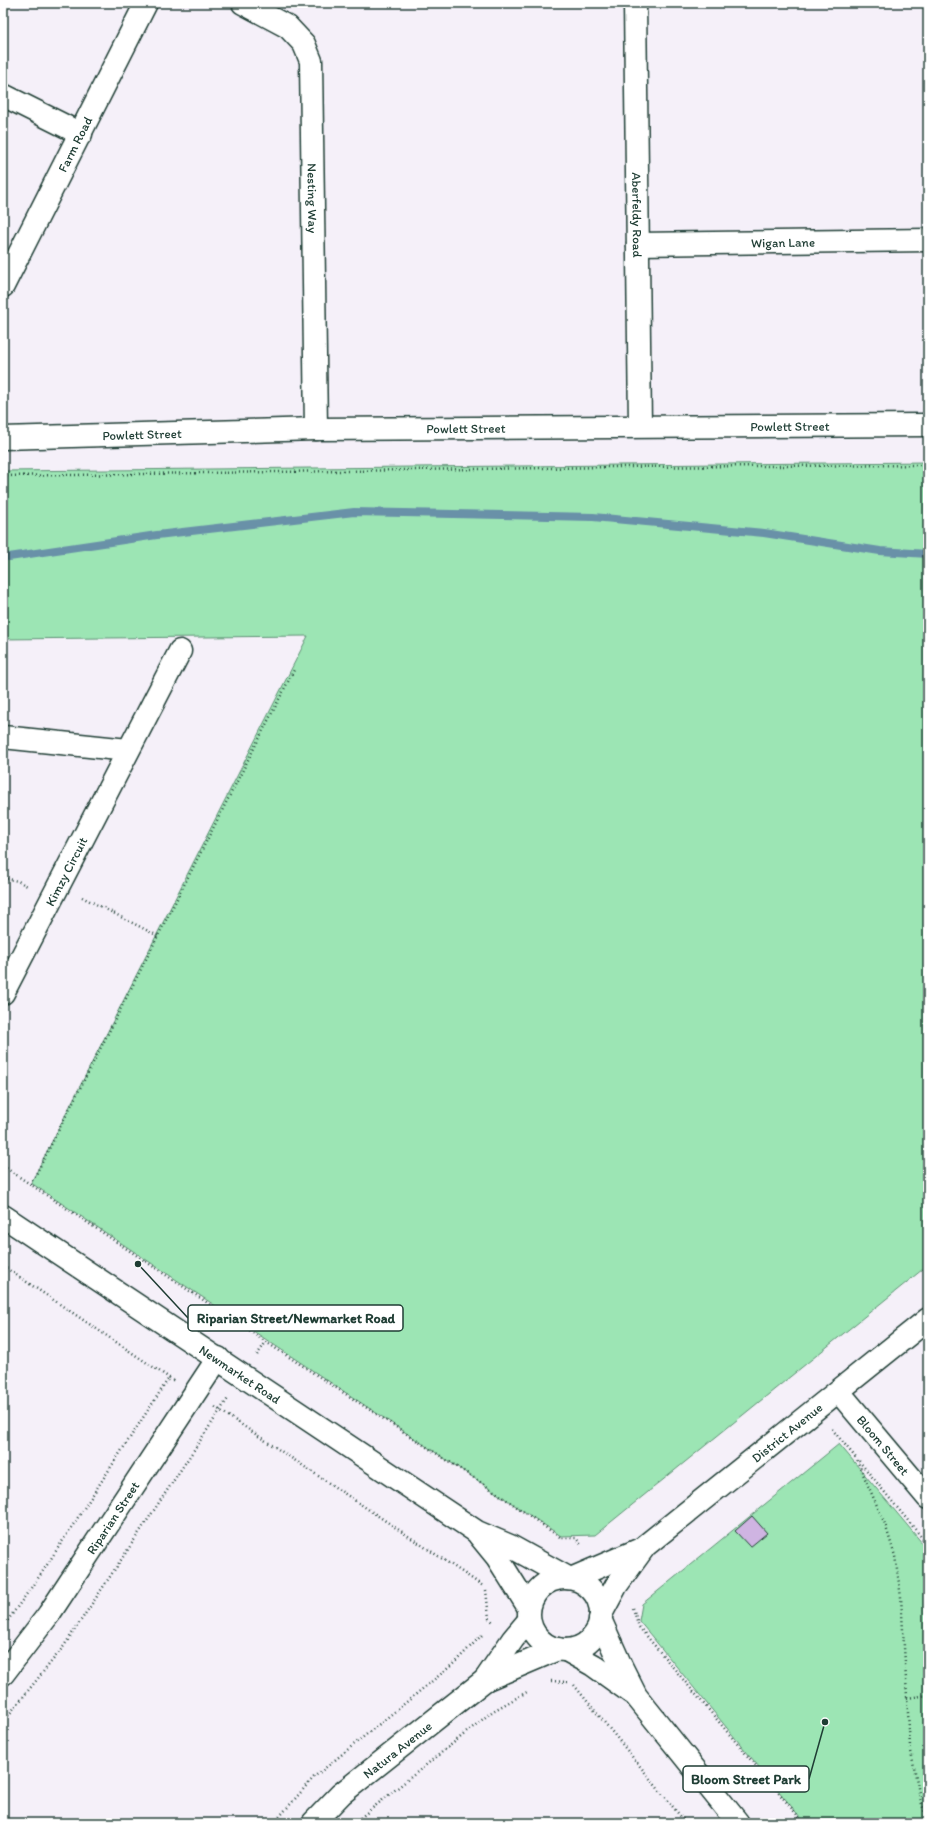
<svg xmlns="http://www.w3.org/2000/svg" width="931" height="1826" font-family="Itim,sans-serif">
	<rect width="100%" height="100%" fill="#f5f0f9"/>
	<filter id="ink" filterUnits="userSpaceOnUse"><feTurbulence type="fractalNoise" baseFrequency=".025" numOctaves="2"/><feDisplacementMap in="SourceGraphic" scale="8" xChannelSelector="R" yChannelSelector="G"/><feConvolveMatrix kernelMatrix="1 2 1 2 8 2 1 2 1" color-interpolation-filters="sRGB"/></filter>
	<g filter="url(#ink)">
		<path fill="#9ce5b4" stroke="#5e9174" d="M928,462v803l-333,270 -34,1 -530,-353 277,-547 -305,3v-168z
			M839,1444l89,106v273h-123l-166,-202 3,-17z"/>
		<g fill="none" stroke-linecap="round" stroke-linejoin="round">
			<path stroke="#6991a8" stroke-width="8" d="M3,556l6,1 148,-22 197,-23 239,5 171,16 116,18 48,3"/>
		</g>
		<path fill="#cfb4e2" stroke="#1f3d34" d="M752,1516l15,17 -17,14 -15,-16z"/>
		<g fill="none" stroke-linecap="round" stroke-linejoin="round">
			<g stroke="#1f3d34" stroke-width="25">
				<g id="minor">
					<path id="s1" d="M243,3l45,24 16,17 7,17 5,368"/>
					<path id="s2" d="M635,3l5,423"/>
					<path d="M3,95l78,39"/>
					<path id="s3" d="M638,244l290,-4"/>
					<path id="s4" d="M3,286l143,-283"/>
					<path id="s5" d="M3,438l313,-9 612,-4"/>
					<path d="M3,737l125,13"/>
					<path id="s6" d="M3,993l177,-342"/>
					<path id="s7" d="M3,1216l474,316 33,14 58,32"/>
					<path id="s8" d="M839,1392l89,106"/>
					<path d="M479,1535l18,22 32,51"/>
					<circle cx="565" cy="1614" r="36"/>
					<path d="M573,1578l70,-30"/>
					<path id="s9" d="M601,1614l15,-28 29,-40 283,-227"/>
					<path d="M600,1619l21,47 15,30 102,127"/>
					<path d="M566,1650l27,15 39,28"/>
					<path id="s10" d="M3,1674l46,-60 169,-256"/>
					<path d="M485,1680l28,-41 16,-19"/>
					<path id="s11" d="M313,1823l28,-29 144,-114 73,-31"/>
				</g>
			</g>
			<path stroke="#1f3d34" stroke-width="2.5" stroke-dasharray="1 3" stroke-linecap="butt" d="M3,476l610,-9 315,-2
				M3,878l15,3 11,6
				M82,897l76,39
				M3,1166l263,176 231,151 61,43 4,2h14l6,8
				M31,1184l263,-514
				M3,1266l171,115
				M257,1355l9,-13
				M215,1407l268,179
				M832,1429l24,29 29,66 10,32 6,41 9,149 10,52 8,25
				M859,1461l69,84
				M486,1590l3,28 5,5
				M633,1608l6,19 165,196
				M3,1627l38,-53 128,-196
				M551,1681l17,1
				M574,1685l112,138
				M907,1698l21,-3
				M3,1722l61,-76 165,-249
				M274,1823l40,-46 138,-112 30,-30
				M354,1823l139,-112 34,-19"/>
			<use href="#minor" stroke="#fff" stroke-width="22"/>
		</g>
	</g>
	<g text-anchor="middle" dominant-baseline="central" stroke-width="3.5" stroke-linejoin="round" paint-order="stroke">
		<g font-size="13" fill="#1f3d34" stroke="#fff">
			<text stroke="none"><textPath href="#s4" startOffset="159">Farm Road</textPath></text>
			<text stroke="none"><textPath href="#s1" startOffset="230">Nesting Way</textPath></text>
			<text stroke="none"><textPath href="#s2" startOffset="212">Aberfeldy Road</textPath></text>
			<text stroke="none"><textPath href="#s3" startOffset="145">Wigan Lane</textPath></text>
			<text stroke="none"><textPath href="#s5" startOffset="787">Powlett Street</textPath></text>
			<text stroke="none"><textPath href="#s5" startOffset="463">Powlett Street</textPath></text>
			<text stroke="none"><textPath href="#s5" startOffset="139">Powlett Street</textPath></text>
			<text stroke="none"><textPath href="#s6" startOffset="137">Kimzy Circuit</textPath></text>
			<text stroke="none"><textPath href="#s7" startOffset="285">Newmarket Road</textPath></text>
			<text stroke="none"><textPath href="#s9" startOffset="263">District Avenue</textPath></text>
			<text stroke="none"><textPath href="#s8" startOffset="69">Bloom Street</textPath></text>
			<text stroke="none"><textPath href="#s10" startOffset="191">Riparian Street</textPath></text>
			<text stroke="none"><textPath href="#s11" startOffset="112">Natura Avenue</textPath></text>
		</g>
	</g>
	<path fill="none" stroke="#1f3d34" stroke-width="1.5" d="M138 1264L188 1318M825 1722L809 1779"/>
	<g fill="#1f3d34" stroke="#fff" stroke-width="1.5">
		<circle cx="138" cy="1264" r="4"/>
		<circle cx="825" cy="1722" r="4"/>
	</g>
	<g fill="#fff" stroke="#1f3d34" stroke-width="1.5">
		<rect x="188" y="1305" width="215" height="26" rx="4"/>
		<rect x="683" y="1766" width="126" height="26" rx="4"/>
	</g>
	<g font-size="14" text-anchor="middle" font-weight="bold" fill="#1f3d34">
		<text x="296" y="1323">Riparian Street/Newmarket Road</text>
		<text x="746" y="1784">Bloom Street Park</text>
	</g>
	<rect width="931" height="1826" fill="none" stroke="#fff" stroke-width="16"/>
	<rect x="8" y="8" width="915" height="1810" fill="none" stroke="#1f3d34" stroke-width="1.5" filter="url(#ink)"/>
</svg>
